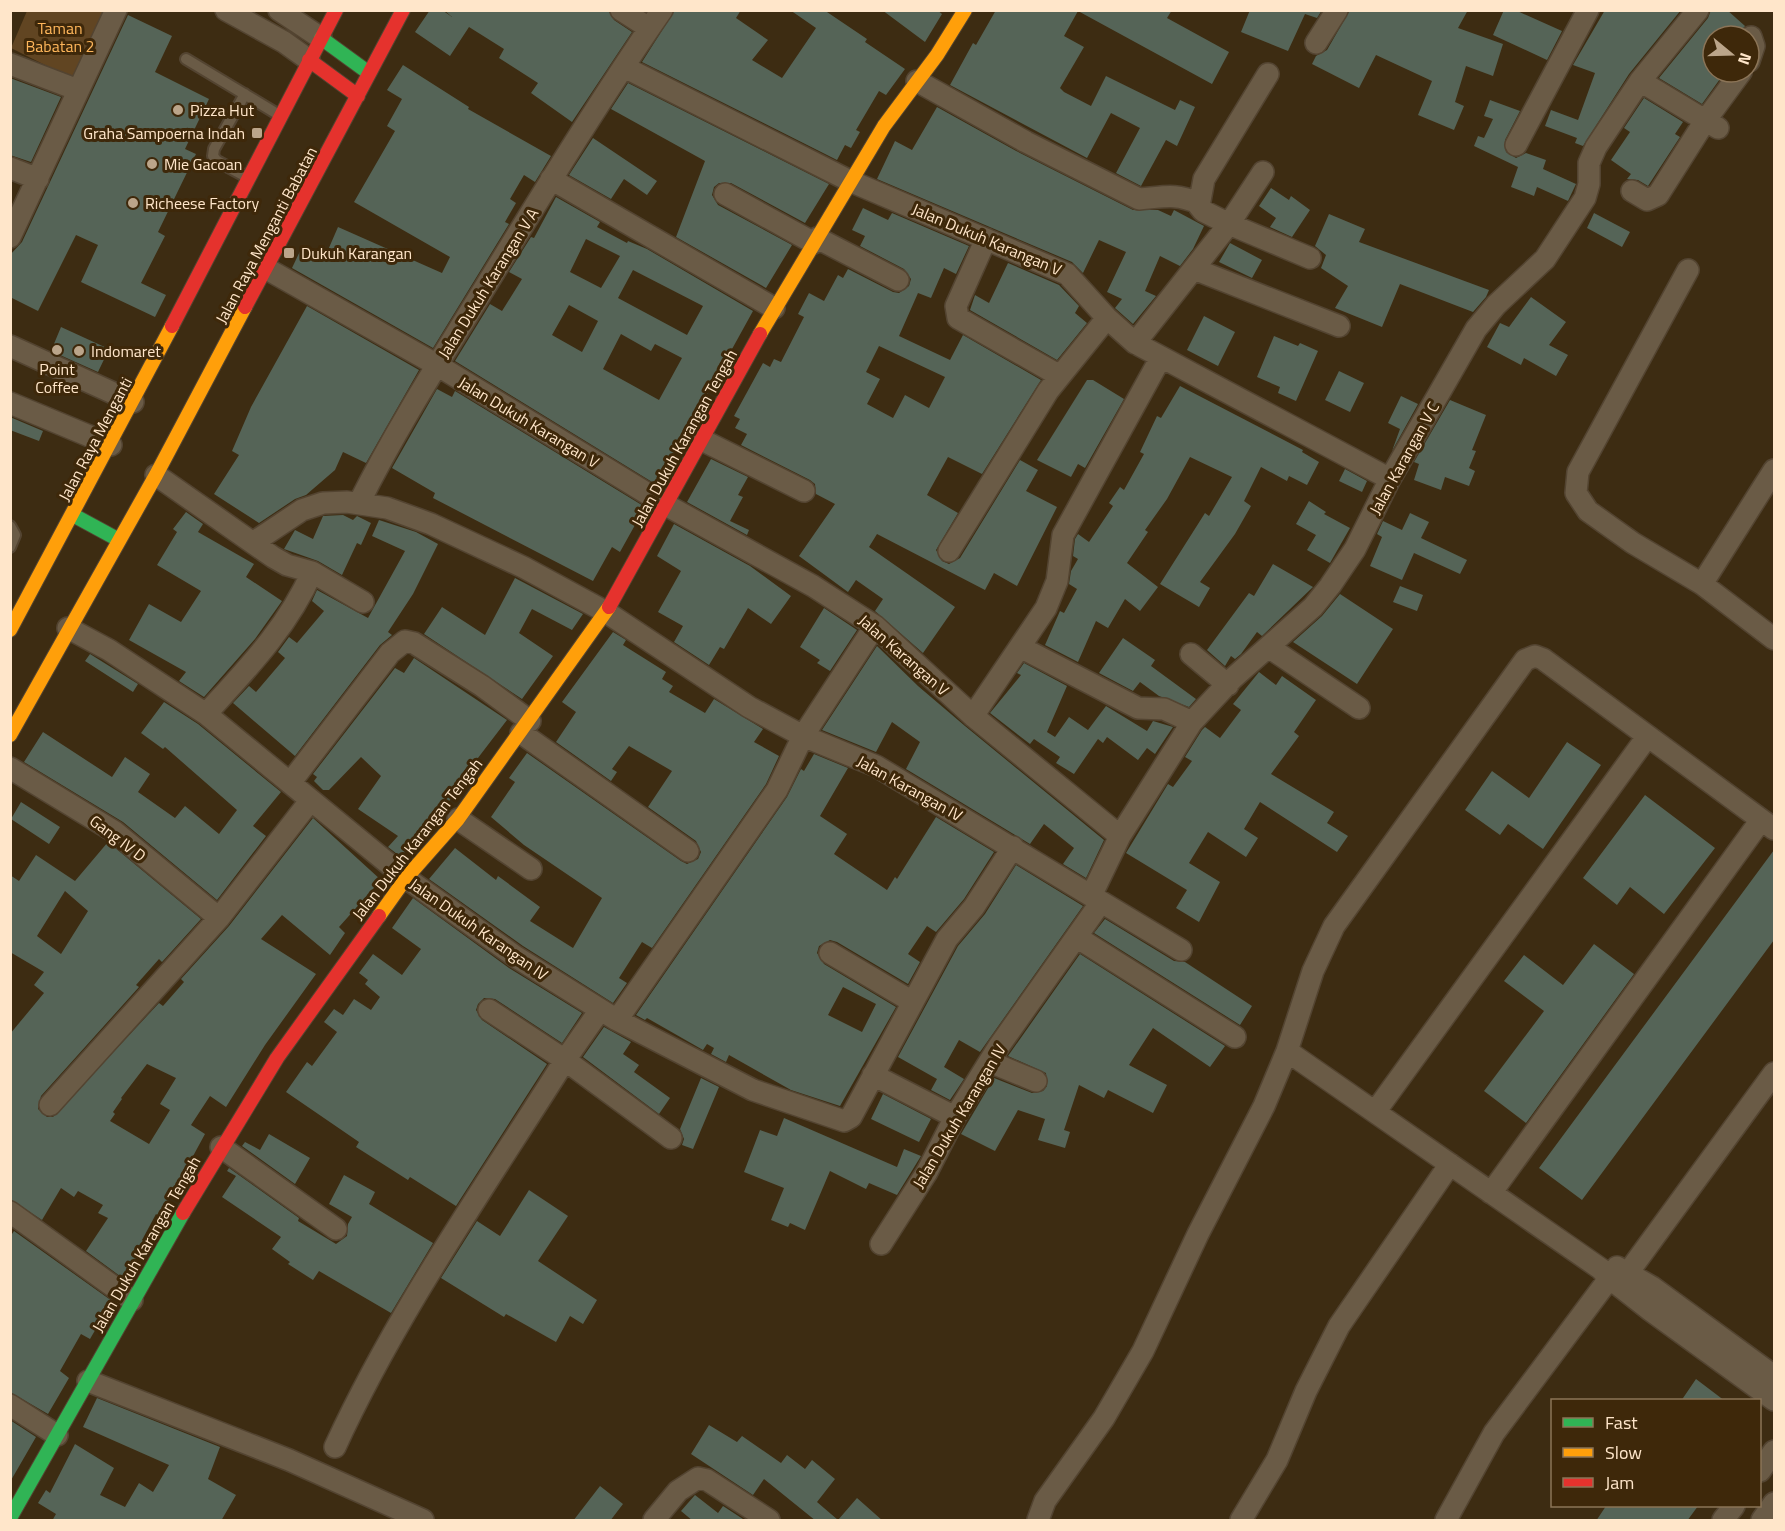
<svg xmlns="http://www.w3.org/2000/svg" width="1785" height="1531" font-family="'Titillium Web',sans-serif">
	<rect width="100%" height="100%" fill="#3d2c12"/>
	<path fill="#614522" d="M27,11h80l-32,69 -64,-32z"/>
	<path fill="#556457" fill-rule="evenodd" d="M430,10h12l10,7 -8,-7h164l6,10 18,12 -60,90 -41,-29 7,-10 -39,-25 5,-9 -35,-22 -19,29 -35,-24z
		M675,10h66l-5,8 32,22 -16,20 30,18 34,-50 -26,-18h34l43,29 -2,3 40,27 -19,26 -7,-4 -23,39 4,2 -9,16 -6,-3 -8,15 -195,-98z
		M882,10h55l5,4 -17,28z
		M996,10h176l-5,8 62,34 -17,32 -134,-73 -14,25 20,11 -24,41 4,4 27,14 15,-30 69,34 5,-10 15,7 -18,39 -11,-6 -25,46 -25,-13 24,-45 -29,-15 -24,45 -137,-73 23,-42 3,2z
		M1250,10h72l-5,8 -12,-4 -17,37 -47,-19z
		M1350,10h118l-10,18 45,16 -10,32 -27,-10 -11,36 9,4 -10,24 -36,-15 14,-34 -56,-26 -17,33 -47,-24 4,-8 11,-6z
		M1504,10h11l47,21 -15,29 -54,-25z
		M1605,10h76l-52,64 -46,72 -8,-3 2,-5 -32,-12 6,-16 27,10 17,-47 -22,-8z
		M1711,10h16l18,16 -6,10h-26v36h12l-23,32 -43,-26 49,-60z
		M128,15l44,21 -17,36 54,27 -24,50 11,5 -38,78 7,4 -24,47 25,12 -11,22 -74,-35 17,-37 -22,-10 -38,76 -28,-14v-42l12,-13z
		M403,65l66,42 -1,2 83,47 -16,26 -11,-7 -14,24 6,4 -11,19 4,2 -76,124 -141,-80 10,-21 23,10 13,-30 104,46 8,-16 -96,-55 41,-71 -8,-5 15,-27 -15,-9z
		M10,78l51,19 -30,65 -21,-7z
		M628,83l201,101 -24,39 -74,-40h-12l-5,4 -2,8 6,10 74,40 -26,43 -90,-51 29,-76 -94,-52z
		M1644,98l39,24 -8,12 5,3 -32,49 -10,-6 -11,-1 4,-5 -20,-14 19,-28 -6,-4z
		M1490,100l30,11 -15,29 1,12 10,6 10,-5 20,7 -3,9 33,15 -8,17 -31,-14 -3,9 -23,-9 7,-20 -44,-21 4,-10 6,2 9,-19 -9,-3z
		M937,107l83,46 113,57h25l13,6 3,-6 30,16 -11,23 -13,17 -20,-10 -15,35 11,5 -23,28 -18,-16 7,-9 -15,-7 19,-40 -27,-12 -16,33 -11,-11 -195,-83 18,-38 17,9z
		M593,138l64,43 -10,14 -23,-16 -13,20 -42,-24z
		M1271,188l18,12 2,-4 19,14 -18,27 -22,-10 6,-9 -17,-12z
		M556,197l44,25 -3,5 30,16 1,-2 19,8 106,62 -96,174 -202,-124 35,-57 12,7 20,-32 -13,-7 22,-35 3,1zM586,239l34,17 -19,32 -31,-16zM633,270l70,36 -16,29 -69,-37zM569,305l29,16 -16,31 -30,-17zM621,334l30,17 4,-7 27,14 -23,42 -56,-31z
		M863,208l25,12 4,-7 77,33 -13,28 -12,-6 -13,30 -13,-5 -19,43 51,24 13,-25 78,45 -59,94 -34,-17 -21,38 31,18 -22,37 6,11 7,3 11,-6 60,-98 18,10 -12,21 31,16 -40,79 -23,-13 -9,17 -108,-56 -8,13 86,60 -32,46 -48,-42 8,-12 -27,-19 -8,12 -49,-36 36,-52 -19,-10 -1,-10 -5,-4 -69,-35 6,-11 -12,-6 5,-9 -6,-3 29,-53 7,4 4,-8 7,3 23,-45 -6,-3 11,-21 15,8 14,-26 5,3 5,-9 45,23 6,1 10,-7 2,-7 -7,-10 -44,-23 5,-10 -13,-6zM879,346l66,31 -16,31 -24,-13 -12,23 -26,-14 13,-25 -14,-7z
		M1594,213l36,19 -8,15 -35,-19z
		M1329,214l36,15 -6,13 130,48 -3,7 -13,15 -73,-28 -18,43 -47,-19 13,-22 -27,-18 5,-13 -11,-9z
		M1230,243l32,17 -10,18 -33,-16z
		M1008,263l51,22 20,21 -4,7 12,10 -30,37 -87,-50 5,-15 14,8z
		M1531,297l35,25 -17,23 19,10 -12,21 -32,-18 -3,7 -34,-18 13,-24 9,4z
		M307,306l112,64 -53,93 -23,-11 -8,18 -29,25 -11,4 -36,24 -45,-29 25,-39 -7,-4 19,-44z
		M1204,316l31,16 -17,34 -31,-16z
		M61,327l48,22 -11,23 -47,-21z
		M1274,336l24,10 2,-3 18,8 -22,50 -18,-8 2,-6 -23,-10z
		M1339,371l25,12 -14,29 -25,-12z
		M1087,380h6l31,19 -39,69 -7,-4 -7,13 -34,-17z
		M1180,386l123,64 -1,2 17,10 -12,23 -18,-9 -2,5 -26,-14 -17,34 7,5 -16,28 -35,48 10,6 -11,19 -39,-23 45,-71 4,3 23,-39 -42,-20 -23,42 -22,31 3,2 -21,31 31,24 -18,24 -15,-12 -17,29 -12,-7 -18,41 -33,-17 15,-34 4,2 13,-24 -8,-5 2,-13 7,-12 -5,-3 2,-17 3,-5 11,8 24,-36 -4,-3 11,-16 4,3 20,-36 -4,-2 17,-36 4,2z
		M437,389l15,8 3,-6 190,116 -25,45 -8,-5 -19,34 -160,-83 2,-5 -43,-25z
		M1401,396l17,8 -26,47 8,-22 -12,-6z
		M1450,400l36,15 -14,35 4,1 -7,17 6,3 -6,15 -24,-9 -4,13 -27,-10 5,-16 -5,-2z
		M10,417l33,14 -4,10 -29,-11z
		M711,459l37,18 -10,18 5,2 -13,24 19,9 -2,5 -60,-33z
		M1345,469l22,12 -5,11 -23,-11z
		M1309,501l17,11 -2,2 26,14 -20,35 -23,-13 9,-15 -20,-11z
		M186,512l17,12 -5,8 56,32 -8,13 36,24 -27,38 -51,58 -25,-16 7,-9 -57,-32 20,-36 32,18 20,-31 -44,-26 20,-33 -4,-3z
		M1410,513l19,9 -8,16 46,22 -7,14 -46,-21 -12,27 -32,-14 12,-29 -5,-3 6,-13 19,9z
		M343,515l10,5 4,-4 14,7 -10,22 -4,-2 -15,32 -24,-14 -34,-12 11,-19 18,9 10,-23z
		M379,520l37,12 22,12 -25,50 -25,38 4,3 -12,10 -85,111 -62,-53 16,-17 7,6 29,-34 -7,-6 11,-15 8,6 27,-32 -12,-10 5,-11 51,28 37,-67 -33,-15z
		M674,524l76,42 41,30 -20,28 -23,-16 -24,41 -4,-2 -11,18 -35,-23 9,-16 -25,-14 23,-41 -24,-15z
		M1273,564l40,23 -51,49 -5,-4 -16,22 -6,5 -4,-3 -6,10 -18,-16 42,-57 5,3z
		M515,578l68,36 -11,16 -40,-21 -13,24 34,23 -31,43 -98,-65 18,-27 43,28z
		M1400,586l23,9 -6,16 -24,-9z
		M1340,594l53,35 -36,55 -64,-42 29,-26z
		M824,608l33,22 -27,41 -13,-8 3,-3 -20,-13z
		M613,632l13,8 -3,5 43,27 -4,7 11,7 -4,6 36,21 9,-14 49,30 -9,13 25,14 -13,28 -114,164 -10,-6 -23,36 8,5 -14,20 -90,-57 -94,-67 26,-31 41,32 2,-4 42,31 -10,14 43,27 29,-50 -78,-53 -33,-28 24,-35 -6,-4 18,-25 154,108 6,3 11,-5 3,-7 -5,-11 -48,-34 24,-36 -43,-25 -17,23 5,3 -6,9 -55,-39 20,-30 -14,-10z
		M1123,638l32,22 -4,6 45,33 -7,8 -30,-11 -19,-14 -7,9 -34,-18z
		M877,646l41,40 47,40 139,114 -18,38 -23,-14 11,-16 -30,-24 -14,20 -124,-75 14,-27 -28,-20 -16,30 -54,-22z
		M90,654l48,30 -5,8 -48,-31z
		M414,658l93,62 -39,51 2,2 -26,35 -43,49 -13,-10 10,-11 -40,-27 23,-33 -20,-19 -32,33h-6l-9,-9 3,-4 -4,-3 82,-106 9,5z
		M1024,663l43,23 -20,46 8,5 14,-20 19,13 18,-24 41,25 6,-10 20,6 -18,27 -8,-6 -9,12 -31,-23 -4,6 -5,-4 -24,35 -18,-11 4,-6 -26,-18 -4,5 -40,-31 31,-38 -4,-2z
		M1259,672l17,13 6,-9 34,24 -22,32 5,4 -28,38 63,38 -7,11 21,13 -11,16 -77,-50 -16,27 14,9 -12,19 -38,-25 -19,31 31,19 -21,40 -23,-14 11,-18 -61,-37 42,-69 5,3 19,-26 -7,-4 17,-27 3,-3 15,11 21,-28 -8,-6z
		M164,702l34,22 83,68 -28,34 13,10 -49,64 -94,-78 -99,-60 19,-30 69,45 13,-20 25,17 -12,18 37,26 10,-12 34,28 18,-24 -72,-63 -2,2 -22,-16z
		M1567,742l34,23 -58,84 -35,-25 -8,11 -35,-25 27,-39 37,27z
		M814,754l34,14 -28,48 27,18 -13,20 53,36 8,-13 2,2 39,-62 58,35 -30,47 -28,33 -9,-6 -19,28 12,8 -12,22 -71,-42 -7,-2 -11,6 -2,7 7,11 72,43 -56,99 -49,-16 -62,-35 -3,7 -15,-8 3,-6 -7,-4 -4,6 -56,-32 -2,2 -9,-5 151,-218 14,-28 3,2zM843,987l33,17 -14,28 -34,-17z
		M1645,795l70,53 -51,66 -34,-27 -13,18 -34,-27z
		M21,802l39,25 -11,17 -38,-25z
		M313,818l68,62 -42,47 6,6 -15,22 -48,-40 -21,24 55,35 -51,71 -39,62 -16,-11 -19,29 14,9 -45,83 -4,-3 -14,26 4,2 -22,37 -38,-28 22,-33 -10,-5 5,-8 -25,-14 -4,6 -13,-9 -19,32 -32,-21v-165l34,-41 -10,-8 10,-13 -34,-20v-77l9,6 17,-26 39,26 33,-39 93,77 -39,43 -3,-3 -23,26 3,2 -98,109 -3,13 9,8h6l106,-114 4,3 21,-24 -3,-3 48,-53zM65,891l23,20 -27,43 -24,-18zM147,1064l29,14 -16,26 10,6 -21,34 -39,-23 5,-7 -2,-2 9,-13 -1,-1z
		M1774,850v90l-192,260 -43,-32z
		M1016,865l67,41 -103,146 -21,-12 -15,27 20,12 -14,21 -19,-10 6,-11 -39,-22 60,-111 27,-32z
		M413,898l96,70 73,45 -20,30 -67,-44 -11,-1 -6,6 -2,6 6,10 65,44 -91,142 -46,-29 -2,3 -52,-33 3,-5 -73,-50 21,-30 5,4 25,-34 -13,-10 10,-13 9,6 11,-16 17,11 9,-13 -15,-13 3,-4 -9,-7 14,-19 29,21 19,-26 -29,-21z
		M1105,919l69,42 11,1 67,44 -12,19 -146,-92z
		M1594,944l40,30 -108,149 -42,-32 60,-80 -40,-30 20,-26 39,30z
		M1080,954l145,92 -15,21 -57,-39 -24,37 38,20 -14,28 -45,-23 -4,8 -25,-13 -15,45 6,2 -5,16 -27,-8 7,-21 -27,-9 -23,41 -34,-17 33,-56 38,15 11,-2 4,-5 -1,-13 -38,-17z
		M604,1027l27,15 -8,12 16,11 -5,7 36,26 -11,16 -76,-57z
		M701,1078l18,9 -26,62 -11,-4 2,-6 -4,-10z
		M883,1094l48,25 -12,23 -48,-23z
		M784,1118l113,49 7,-18 17,7 -24,39 -28,-12 -3,6 -36,-18 -25,59 -15,-7 -2,4 -17,-7 13,-32 -40,-16 16,-42 17,6z
		M269,1134l41,24 -15,26 -53,-38 3,-4 15,8z
		M229,1168l70,50 -1,3 38,23 11,-8 1,-12 4,-7 -23,-13 15,-29 31,17 -6,12 64,39 -42,70 -72,-42 -6,9 -25,-16 2,-2 -18,-13 9,-12 -59,-40 14,-21 -9,-5z
		M529,1190l39,26 -30,45 59,39 -14,24 -13,-8 -14,26 -50,-28 -2,3 -63,-39 36,-57 23,15z
		M14,1231l98,70 -22,38 -9,-5 -21,37 9,7 -21,36 -38,-22v-155z
		M1696,1379l29,22h-44z
		M97,1398l123,49 -12,32 28,16 -15,26h-169l4,-7 -18,-11 8,-13 4,3 25,-49 39,24 -14,27 25,12 14,-24 14,9 16,-27 -86,-38z
		M10,1420l26,17 -26,45z
		M709,1425l28,17 5,-6 39,27 6,-8 18,14 7,-9 23,19 -18,23 21,18 19,-22 26,23h-67l-52,-42 -11,16 -62,-41z
		M600,1486l23,18 -13,17h-37z
		M695,1495l23,18 5,-7 23,15h-53l-12,-10z
		M1606,1506h92l-11,15h-91z"/>
	<g fill="none" stroke-linecap="round" stroke-linejoin="round">
		<g stroke="#534431" stroke-width="14">
			<path id="lane" d="M186,59l93,56
				M245,94l-31,55 -1,7 4,5 30,16
				M10,526l5,9 -5,12"/>
		</g>
		<g stroke="#534431" stroke-width="24">
			<path id="street" d="M226,10l58,32 25,18
				M279,10l42,28
				M621,10l28,18
				M1316,43l21,-33
				M1749,61l5,-15 -3,-9
				M10,64l68,26
				M624,67l226,114 217,93 40,44 28,25 255,136
				M917,81l109,61 113,57c27,-2 34,-6 60,4
				M1640,81l78,47
				M1516,145l72,-135
				M10,168l28,11
				M1263,172l-34,52 81,34
				M551,179l223,129
				M1632,191l15,9 11,-5 47,-74 36,-49
				M725,194l89,49
				M10,237l106,-227
				M817,238l81,42
				M986,239l-30,67 2,12 102,58
				M267,269l170,96 229,140 147,81 62,40 98,90 147,120
				M1194,269l145,57
				M1688,270l-110,202 -2,21 12,18 45,32 69,41 72,55
				M1135,343l94,-119 -26,-13 -4,-5 5,-27 64,-105
				M10,346l123,56
				M10,403l101,42
				M702,440l102,51
				M156,475l117,82 14,8 25,7 51,30
				M359,503c40,-80 89,-155 136,-232 54,-88 108,-176 167,-261
				M254,542l48,-32 21,-7 24,-1 40,6 44,16 92,43 83,45 143,95 54,29 73,30 305,184
				M949,551l99,-160 59,-73
				M1702,584l72,-114
				M68,628l41,22 97,64 200,164 110,79 101,63 136,70 91,31 7,-4 96,-178 27,-32 39,-60
				M1020,647l118,61 26,1 28,13
				M1270,648l89,60
				M1191,654l37,31
				M206,714c40,-44 82,-87 106,-142
				M973,716l73,-108 11,-27 6,-46 97,-176
				M521,733l167,118
				M10,768l105,64 104,86
				M290,783l100,-130 15,-12 9,2 68,43 48,35
				M458,819l73,50
				M1091,896l29,-60 72,-114 40,-43 81,-72 17,-21 25,-37 35,-70 86,-150 20,-24 49,-46 40,-61 4,-14v-21l7,-16 44,-66 58,-71
				M1078,938l157,99
				M830,953l81,48
				M489,1010l76,50 35,-50
				M617,1020l160,-230 26,-54 72,-110
				M1287,1051l314,218 7,8 42,33 124,90
				M990,1062l46,19
				M873,1075l82,42
				M50,1105l169,-187 91,-117
				M1375,1112l272,-375
				M221,1147l115,82
				M1491,1193l270,-373
				M10,1212l122,88
				M881,1244l46,-72 28,-55 44,-71 102,-144
				M1617,1267l35,20 122,89
				M1619,1285l155,-212
				M88,1381l201,79 134,60
				M10,1405l47,30
				M335,1447c63,-137 150,-260 230,-387l106,78
				M1760,1471l14,-20
				M654,1520l24,-29 20,-13 9,2 62,40
				M1038,1520l7,-19 59,-83 39,-67 55,-117 66,-128 23,-55 26,-80 21,-45 191,-266 10,-4 8,3 231,170
				M1241,1520l36,-60 29,-69 33,-65 111,-162
				M1446,1520l48,-87 123,-165
				M1723,1520l11,-14
				M1762,1520l12,-17"/>
		</g>
		<g stroke="#534431" stroke-width="16">
			<path id="fast" d="M321,38l48,35
				M73,515l46,25
				M10,1518l173,-305"/>
		</g>
		<g stroke="#534431" stroke-width="16">
			<path id="slow" d="M760,334l124,-208 53,-71 28,-45
				M10,630l162,-304
				M10,735l146,-260 89,-168
				M379,916l27,-38 52,-59 151,-212"/>
		</g>
		<g stroke="#534431" stroke-width="16">
			<path id="jam" d="M309,60l49,36
				M245,307l158,-297
				M172,326l164,-316
				M609,607l151,-273
				M183,1213l94,-155 102,-142"/>
		</g>
		<use href="#lane" stroke="#6a5b46" stroke-width="10"/>
		<use href="#street" stroke="#6a5b46" stroke-width="21"/>
		<use href="#fast" stroke="#30b455" stroke-width="14"/>
		<use href="#slow" stroke="#ff9f0a" stroke-width="14"/>
		<use href="#jam" stroke="#e5322d" stroke-width="14"/>
	</g>
	<g fill="#bba58a" stroke="#3e280a" stroke-width="2">
		<circle cx="178" cy="110" r="6"/>
		<rect x="251" y="127" width="12" height="12" rx="3"/>
		<circle cx="152" cy="164" r="6"/>
		<circle cx="133" cy="203" r="6"/>
		<rect x="283" y="247" width="12" height="12" rx="3"/>
		<circle cx="57" cy="350" r="6"/>
		<circle cx="79" cy="351" r="6"/>
	</g>
	<g text-anchor="middle" dominant-baseline="central" stroke-width="6" stroke-linejoin="round" paint-order="stroke">
		<g font-size="16" fill="#feb65b" stroke="#3e280a">
			<text x="60" y="28">Taman<tspan x="60" dy="18">Babatan 2</tspan></text>
		</g>
		<g font-size="16" fill="#ffe6ca" stroke="#3e280a" text-anchor="start">
			<text x="190" y="110">Pizza Hut</text>
			<text x="245" y="133" text-anchor="end">Graha Sampoerna Indah</text>
			<text x="164" y="164">Mie Gacoan</text>
			<text x="145" y="203">Richeese Factory</text>
			<text x="301" y="253">Dukuh Karangan</text>
			<text x="91" y="351">Indomaret</text>
			<text x="57" y="369" text-anchor="middle">Point<tspan x="57" dy="18">Coffee</tspan></text>
		</g>
		<g font-size="16" fill="#ffe6ca" stroke="#3e280a">
			<text transform="translate(266 235) rotate(-62)">Jalan Raya Menganti Babatan</text>
			<text transform="translate(987 239) rotate(23)">Jalan Dukuh Karangan V</text>
			<text transform="translate(488 283) rotate(-58)">Jalan Dukuh Karangan V A</text>
			<text transform="translate(529 422) rotate(31)">Jalan Dukuh Karangan V</text>
			<text transform="translate(684 438) rotate(-61)">Jalan Dukuh Karangan Tengah</text>
			<text transform="translate(95 439) rotate(-62)">Jalan Raya Menganti</text>
			<text transform="translate(1404 458) rotate(-61)">Jalan Karangan V C</text>
			<text transform="translate(904 655) rotate(41)">Jalan Karangan V</text>
			<text transform="translate(910 788) rotate(29)">Jalan Karangan IV</text>
			<text transform="translate(118 838) rotate(37)">Gang IV D</text>
			<text transform="translate(417 839) rotate(-52)">Jalan Dukuh Karangan Tengah</text>
			<text transform="translate(479 929) rotate(35)">Jalan Dukuh Karangan IV</text>
			<text transform="translate(959 1116) rotate(-59)">Jalan Dukuh Karangan IV</text>
			<text transform="translate(146 1244) rotate(-60)">Jalan Dukuh Karangan Tengah</text>
		</g>
	</g>
	<rect width="1785" height="1531" fill="none" stroke="#ffe6ca" stroke-width="24"/>
	<rect x="1551" y="1399" width="210" height="108" fill="#3e280a" stroke="#8b7457" stroke-width="1.5"/>
	<rect x="1563" y="1418" width="30" height="9" fill="#30b455" stroke="#8b7457" stroke-width="1.5"/>
	<text x="1605" y="1429" font-size="18" fill="#ffe6ca">Fast</text>
	<rect x="1563" y="1448" width="30" height="9" fill="#ff9f0a" stroke="#8b7457" stroke-width="1.5"/>
	<text x="1605" y="1459" font-size="18" fill="#ffe6ca">Slow</text>
	<rect x="1563" y="1478" width="30" height="9" fill="#e5322d" stroke="#8b7457" stroke-width="1.5"/>
	<text x="1605" y="1489" font-size="18" fill="#ffe6ca">Jam</text>
	<g transform="translate(1731 54) rotate(109)"><circle r="28" fill="#3e280a" stroke="#8b7457" stroke-width="1.5"/>
	<path d="M0-4.5L10 22L0 15L-10 22Z" fill="#bba58a"/>
	<text y="-9" font-size="16" font-weight="bold" text-anchor="middle" fill="#ffe6ca">N</text>
	</g>
</svg>
